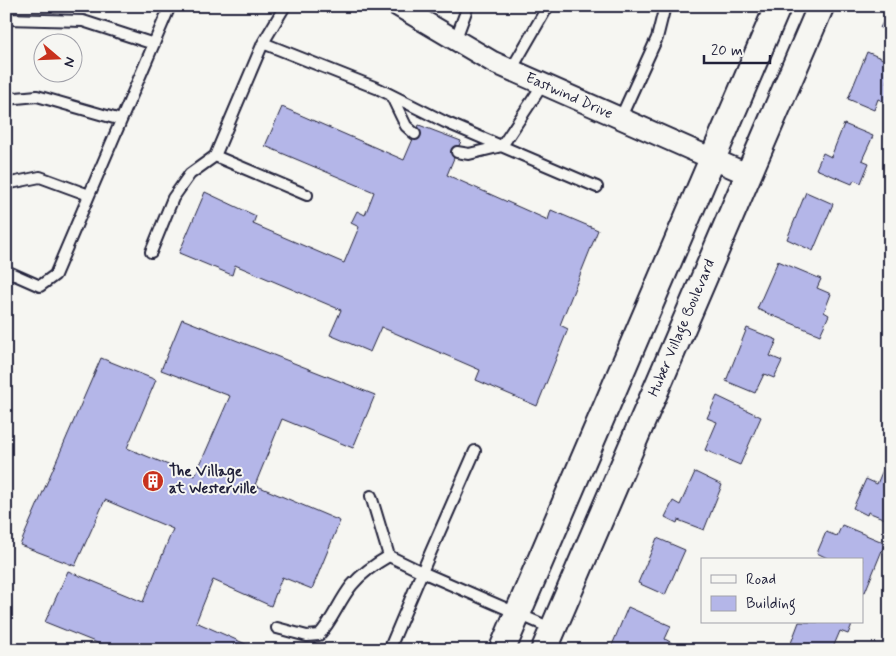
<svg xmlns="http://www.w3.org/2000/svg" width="896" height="656" font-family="Mynerve,sans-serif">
	<rect width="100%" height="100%" fill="#f6f6f2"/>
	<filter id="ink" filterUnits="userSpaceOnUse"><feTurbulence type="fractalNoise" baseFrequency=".02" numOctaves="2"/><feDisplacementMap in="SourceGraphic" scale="10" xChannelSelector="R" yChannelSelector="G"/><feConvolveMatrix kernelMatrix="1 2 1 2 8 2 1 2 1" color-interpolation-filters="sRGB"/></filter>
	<g filter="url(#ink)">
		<path fill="#b4b6e8" stroke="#22223b" d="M890,8v25l-10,-5z
			M867,52l23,10v10l-4,11 4,1v11l-3,8 -9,-4 -4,11 -26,-11z
			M282,107l122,53 15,-35 42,16 -14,34 101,45 3,-10 47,20 -38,95 8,4 -31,77 -61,-26 4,-10 -99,-43 -11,25 -40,-17 11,-25 -106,-45 -3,10 -53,-22 26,-61 51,24 -3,8 91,39 15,-36 -8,-4 6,-12 8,4 9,-23 -109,-46z
			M844,124l29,12 -11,24 7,3 -8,20 -7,-3 -2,4 -36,-15 7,-16 8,4z
			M806,192l27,12 -20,47 -26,-12z
			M778,261l43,18 -4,9 14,6 -7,18 5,3 -9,20 -63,-26z
			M182,319l193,76 -22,53 -71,-29 -27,66 85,36 -28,68 -30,-12 -11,29 -58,-26 -17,42 63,28h-144l-70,-28 23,-51 75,31 30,-73 -68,-29 -30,66 -55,-21 81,-187 55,22 -29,68 68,28 35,-80 -69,-26z
			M747,328l30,12 -7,16 12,5 -8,17 -10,-4 -9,19 -29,-12z
			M717,396l44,21 -21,48 -35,-15 12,-28 -10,-4z
			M885,465l5,2v54l-22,-9 -1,3 -14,-7 13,-29 11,5z
			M695,472l27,13 -18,45 -26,-10 -1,3 -12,-6 8,-16 7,4z
			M842,525l43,18 -20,49 -3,-1v-31h-36l1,-2 -10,-5 9,-21 11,4z
			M657,538l28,12 -20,45 -27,-12z
			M628,607l43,19 -6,13 7,4 -3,7h-59z
			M799,622h54l-5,12 -8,-3 -8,19h-24l-17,-7z"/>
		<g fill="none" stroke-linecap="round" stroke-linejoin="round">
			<g stroke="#22223b" stroke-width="14">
				<path id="service" d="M6,19l77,2 71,23
					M455,41l13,-35
					M263,43l116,46 66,33 152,65
					M511,70l37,-64
					M391,95l15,31 9,8
					M6,99l31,-3 84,24
					M620,119l37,-81 8,-32
					M457,152l12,2 33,-8 41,-62
					M215,156l92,39
					M6,184l34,-7 49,18
					M151,252l22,-54 17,-24 25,-18 48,-113 22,-37
					M6,271l34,15 15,-11 115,-269
					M475,451l-53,121 131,57
					M371,496l18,60 33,16 -33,78
					M277,628l30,8 12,-1c14,-15 20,-34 33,-50 11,-13 23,-21 37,-29"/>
			</g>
			<g stroke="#22223b" stroke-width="24">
				<path id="minor" d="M398,6l95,56 254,112"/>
			</g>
			<g stroke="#22223b" stroke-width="29">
				<path id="tertiary" d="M502,650l276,-644
					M544,650l277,-644"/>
			</g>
			<use href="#service" stroke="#f6f6f2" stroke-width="10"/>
			<use href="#minor" stroke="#f6f6f2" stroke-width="20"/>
			<use href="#tertiary" stroke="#f6f6f2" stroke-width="25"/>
		</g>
	</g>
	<defs>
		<g id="building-disc" transform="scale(1.125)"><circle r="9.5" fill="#c8321e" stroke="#f6f6f2"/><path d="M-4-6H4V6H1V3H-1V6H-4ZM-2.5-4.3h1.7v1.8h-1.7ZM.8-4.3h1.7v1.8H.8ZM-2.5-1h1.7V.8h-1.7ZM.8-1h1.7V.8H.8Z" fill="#fff"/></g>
	</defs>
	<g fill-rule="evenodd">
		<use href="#building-disc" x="153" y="481"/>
	</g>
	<g text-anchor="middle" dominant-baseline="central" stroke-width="4" stroke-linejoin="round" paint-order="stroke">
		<g font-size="15" fill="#22223b" stroke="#f6f6f2">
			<text transform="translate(569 96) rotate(24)">Eastwind Drive</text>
			<text transform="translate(682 328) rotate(-67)">Huber Village Boulevard</text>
		</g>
		<g font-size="15" font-weight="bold" fill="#22223b" stroke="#f6f6f2" text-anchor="start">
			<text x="169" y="472">The Village<tspan x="169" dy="17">at Westerville</tspan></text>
		</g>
	</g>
	<rect width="896" height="656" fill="none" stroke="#f6f6f2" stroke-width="25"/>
	<rect x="12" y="12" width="871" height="631" fill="none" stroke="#22223b" stroke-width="2" filter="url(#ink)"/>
	<rect x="701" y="558" width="162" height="65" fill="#f6f6f2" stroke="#a1a1a9"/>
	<rect x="711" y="575" width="25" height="8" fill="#f6f6f2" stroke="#a1a1a9"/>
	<text x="746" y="584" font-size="15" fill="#22223b">Road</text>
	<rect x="711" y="596" width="25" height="15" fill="#b4b6e8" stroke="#a1a1a9"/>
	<text x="746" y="608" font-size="15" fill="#22223b">Building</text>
	<g transform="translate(58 58) rotate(109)"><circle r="24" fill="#f6f6f2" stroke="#a1a1a9"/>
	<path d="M0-4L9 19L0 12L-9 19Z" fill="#c8321e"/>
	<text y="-8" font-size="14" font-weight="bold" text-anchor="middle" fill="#22223b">N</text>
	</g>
	<path d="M704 55v8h66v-8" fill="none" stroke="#22223b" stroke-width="2.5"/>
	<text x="711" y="55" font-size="15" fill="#22223b" stroke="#f6f6f2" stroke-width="4" paint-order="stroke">20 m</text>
</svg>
